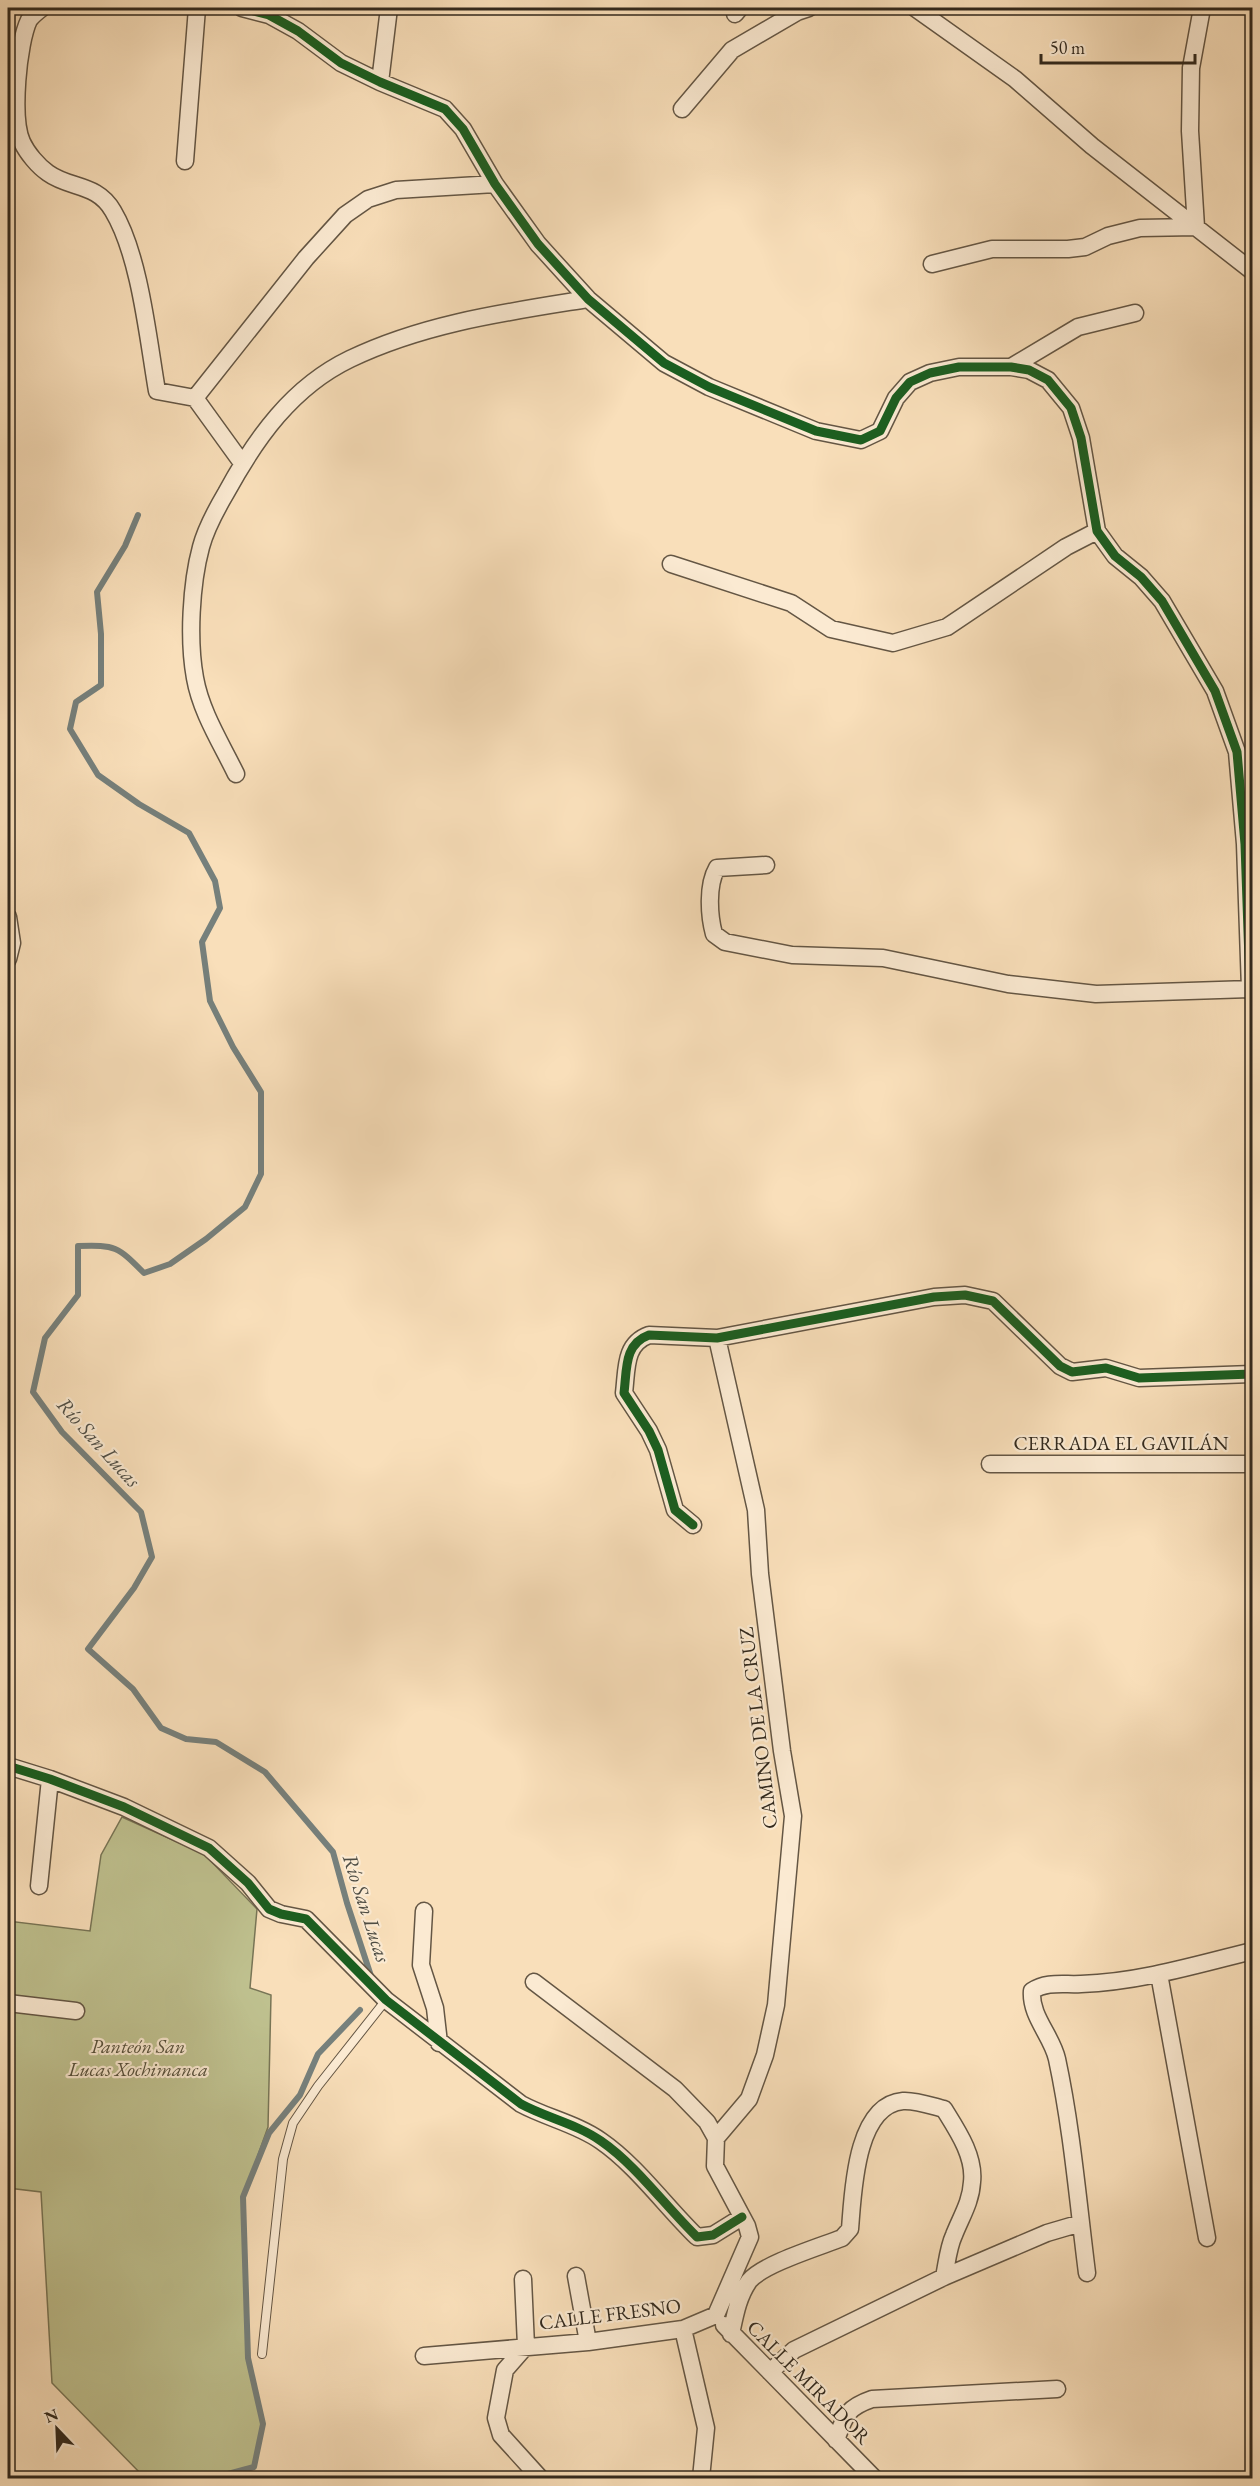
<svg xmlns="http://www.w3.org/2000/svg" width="1260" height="2486" font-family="'EB Garamond',serif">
	<rect width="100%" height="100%" fill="#f9dfba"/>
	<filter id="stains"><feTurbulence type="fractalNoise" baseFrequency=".00333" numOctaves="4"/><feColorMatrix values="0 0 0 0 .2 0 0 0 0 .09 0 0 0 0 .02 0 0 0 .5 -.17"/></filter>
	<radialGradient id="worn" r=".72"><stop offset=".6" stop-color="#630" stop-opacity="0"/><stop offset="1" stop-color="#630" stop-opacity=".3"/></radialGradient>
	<path fill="#bfc18f" stroke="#787556" stroke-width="1.5" d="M122,1817l82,37 53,55 -7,79 21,7 -3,132 -25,70 5,161 15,66 -9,43 -41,11h-68l-93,-95 -11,-191 -33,-4v-267l82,10 11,-76z"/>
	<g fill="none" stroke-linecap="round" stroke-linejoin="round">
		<path stroke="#76807c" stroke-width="6" d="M138,515l-13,31 -28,46 4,42v51l-25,17 -6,27 28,46 41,29 50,29 26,48 5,27 -18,34 8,59 23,46 28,45v82l-16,33 -39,32 -36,25 -26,9c-27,-27 -28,-28 -66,-27v49l-33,43 -12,54 29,40 79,80 11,45 -18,31 -46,61 45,40 28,39 25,11 30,3 49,30 68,80 14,51 25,76
			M213,2478l41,-11 9,-43 -15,-66 -5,-161 26,-64 31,-38 18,-41 42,-44"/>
		<g stroke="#645644" stroke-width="10">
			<path id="service" d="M262,2354l21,-195 10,-36 25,-37 68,-86"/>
		</g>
		<g stroke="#645644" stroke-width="19">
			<path id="minor" d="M42,8c-4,3 -10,8 -13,12 -11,23 -18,98 -7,122 5,11 16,24 26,31 22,16 49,10 65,38 27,45 35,128 44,180l38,7
				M242,8l27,7 29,16 43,32 39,19 65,27 18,20 32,55 43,60 50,55 76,64 45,24 107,44 45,9 19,-9 16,-33 14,-16 20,-9 29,-6h52l18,3 19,10 23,28 10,30 16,93 18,25 26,21 21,24 53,90 22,61 8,92 5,145 2,4
				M915,8l100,71 77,67 160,125
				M735,14l5,-6
				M380,82l9,-74
				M682,109l50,-59 65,-38 12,-4
				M185,161l12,-153
				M932,264l60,-15h76l17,-2 23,-11 32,-8 56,-1 -6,-96 1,-63 11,-60
				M1011,367l67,-40 57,-14
				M195,398l111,-140 39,-43 23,-16 28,-9 99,-6
				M195,398l47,65
				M671,564l120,39 40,26 62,14 54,-16 119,-80 31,-16
				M236,774c-15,-31 -35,-62 -41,-96 -7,-38 -4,-94 6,-131 5,-19 15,-37 25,-54 30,-55 66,-106 124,-134 75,-36 157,-47 238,-60
				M766,865l-49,3c-10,17 -8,48 -3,66l11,8 67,13 91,3 125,26 88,10 154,-5
				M8,917l4,26 -4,16
				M990,1464h262
				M693,1525l-18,-15 -17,-60 -9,-19 -25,-38c3,-24 0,-49 25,-58l68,3 217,-41 31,-2 28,6 67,65 12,6 34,-4 33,10 113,-4
				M8,1766l42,13 74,28 85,41 39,35 21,26 12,5 25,5 80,81 135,104c26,14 56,20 80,37 35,24 65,66 96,96l16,-2 29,-18
				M39,1886l11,-107
				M424,1911l-3,54 14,43 4,35
				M1159,1974l48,264
				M534,1982l141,107 32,33 9,16
				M8,2003l68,8
				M716,2138l33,-39 16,-44 11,-50 17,-189 -11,-65 -22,-177 -4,-64 -39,-172
				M1087,2273c-9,-71 -15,-144 -30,-214 -5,-23 -27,-43 -25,-68 15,-10 32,-6 49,-7 58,-2 115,-19 171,-33
				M576,2276l12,66
				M523,2279l3,67
				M724,2325l150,153
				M683,2329l23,99 -5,50
				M731,2334c4,-19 7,-37 18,-53 14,-17 70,-34 93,-43l8,-9c3,-35 5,-124 53,-128 12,-1 29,5 41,8 13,21 31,47 28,73 -1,20 -11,35 -18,53 -6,13 -7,28 -10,42
				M526,2346l-21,24 -9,48 5,17 39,43
				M424,2356l164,-14 95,-13 33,-14 34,-78 -3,-11 -32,-60 1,-28
				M770,2372l24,-22 150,-73 103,-44 34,-10
				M836,2440c9,-24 10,-32 36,-41l185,-10"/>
		</g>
		<use href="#service" stroke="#fbead2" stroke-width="8"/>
		<use href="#minor" stroke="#fbead2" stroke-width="16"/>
		<g stroke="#fbead2" stroke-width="13">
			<path id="cycleway" d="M242,8l27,7 29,16 43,32 39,19 65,27 18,20 32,55 43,60 50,55 76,64 45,24 107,44 45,9 19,-9 16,-33 14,-16 20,-9 29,-6h52l18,3 19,10 23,28 10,30 16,93 18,25 26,21 21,24 53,90 22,61 8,92 5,145 2,4
				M693,1525l-18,-15 -17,-60 -9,-19 -25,-38c3,-24 0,-49 25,-58l68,3 217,-41 31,-2 28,6 67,65 12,6 34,-4 33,10 113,-4
				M8,1766l42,13 74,28 85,41 39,35 21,26 12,5 25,5 80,81 135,104c26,14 56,20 80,37 35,24 65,66 96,96l16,-2 29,-18"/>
		</g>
		<use href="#cycleway" stroke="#1b5e20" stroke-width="9"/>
	</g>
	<g text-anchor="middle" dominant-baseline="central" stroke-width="4.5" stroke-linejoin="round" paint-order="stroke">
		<g font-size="20" fill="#32291d" stroke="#fbead2">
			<text x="1121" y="1443">CERRADA EL GAVILÁN</text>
			<text transform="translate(758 1728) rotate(-97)">CAMINO DE LA CRUZ</text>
			<text transform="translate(610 2314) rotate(-7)">CALLE FRESNO</text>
			<text transform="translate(809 2382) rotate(45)">CALLE MIRADOR</text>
		</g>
		<g font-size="20" font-style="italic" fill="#554f3a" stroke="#fbead2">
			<text x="138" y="2046">Panteón San<tspan x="138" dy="23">Lucas Xochimanca</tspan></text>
		</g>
		<g font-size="21" font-style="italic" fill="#4e4d44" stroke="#fbead2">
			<text transform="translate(99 1442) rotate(48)">Río San Lucas</text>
			<text transform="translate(367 1908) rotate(72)">Río San Lucas</text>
		</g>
	</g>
	<rect width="1260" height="2486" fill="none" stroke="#f9dfba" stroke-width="30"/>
	<rect x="9" y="9" width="1242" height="2468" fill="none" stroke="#32291d" stroke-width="3"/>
	<rect x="15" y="15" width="1230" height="2456" fill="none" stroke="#32291d" stroke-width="1.5"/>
	<g transform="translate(57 2429) rotate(337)" stroke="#fbead2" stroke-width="4.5" paint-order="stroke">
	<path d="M0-4.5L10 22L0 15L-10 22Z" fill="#32291d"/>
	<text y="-9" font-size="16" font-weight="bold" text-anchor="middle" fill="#32291d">N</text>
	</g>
	<path d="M1041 54v9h154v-9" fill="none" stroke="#32291d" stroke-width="3"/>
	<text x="1050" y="54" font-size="18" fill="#32291d" stroke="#fbead2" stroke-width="4.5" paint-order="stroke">50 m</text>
	<rect width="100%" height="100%" filter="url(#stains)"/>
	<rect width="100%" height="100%" fill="url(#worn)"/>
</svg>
